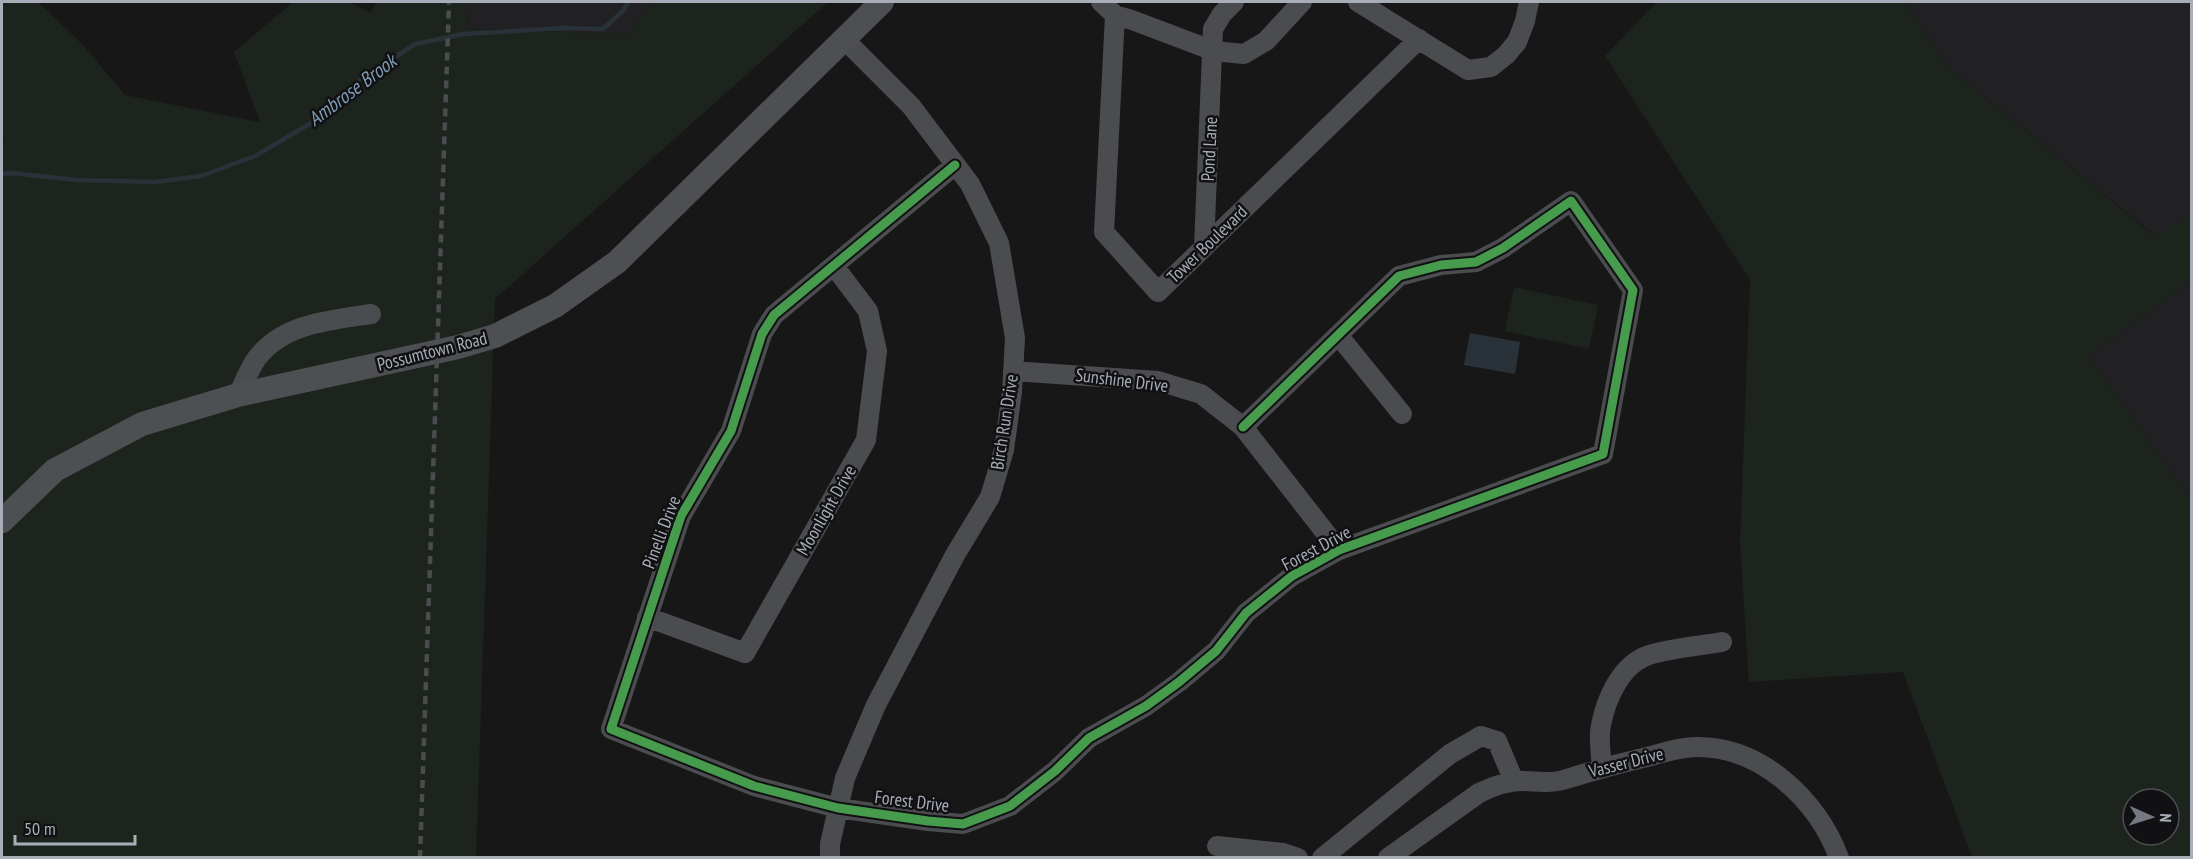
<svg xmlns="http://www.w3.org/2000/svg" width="2193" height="859" font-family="'PT Sans Narrow',sans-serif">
	<rect width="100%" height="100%" fill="#171717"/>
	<path fill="#212123" d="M466,2h187l-25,32 -160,-5z
		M1905,2h286v211l-34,24 -208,-169z
		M2191,281v219l-102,-144z"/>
	<path fill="#1d241e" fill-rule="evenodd" d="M2,2h36l45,43 42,50 135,27 -26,-70 59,-50h55l22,10 8,-10h88l2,27 160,5 25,-32h175l-333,297 -19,558h-474v-717l3,-1 -3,-4z
		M1657,2h248l44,66 207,169 35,-24v68l-102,75 102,144v357h-219l-69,-185 -154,10 -9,-139 10,-263 -145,-224zM2133,799h36v36h-36z
		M1514,287l84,18 -9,44 -84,-18z"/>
	<path fill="#2a3239" d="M1470,333l50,9 -5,32 -51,-9z"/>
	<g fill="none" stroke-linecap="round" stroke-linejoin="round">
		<path stroke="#2a3239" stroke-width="4.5" d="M2,174l10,-1 64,7 79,2 46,-6 54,-20 68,-40 36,-35 56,-37 49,-10 98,-6 41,1 20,-18 5,-9"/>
		<path stroke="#4b4c50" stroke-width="20" d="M1101,2l14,13 17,5 82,31 30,3 22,-13 36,-39
			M1358,2l110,68 23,-3 15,-12 11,-13 8,-21 4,-19
			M1115,15l-11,217 54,60 261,-253
			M955,165l-181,150 -12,19 -31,97 -50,85 -70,213 143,57 84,22 90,13 35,3 47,-18 45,-35 34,-33 57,-32 33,-24 37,-31 30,-38 46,-37 47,-26 264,-96 30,-164 -62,-89 -68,47 -27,14 -35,3 -42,11 -156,151
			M1204,247l9,-218 9,-15 12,-12
			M1338,335l64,79
			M1013,371l145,10 43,13 42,33 96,123
			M238,395c6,-12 11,-26 19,-37 27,-35 74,-38 114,-44
			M647,617l98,36 121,-213 11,-89 -9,-40 -34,-45
			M1602,767c-1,-13 -4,-29 -1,-42 5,-26 20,-61 48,-70 23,-7 50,-9 73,-13
			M1217,846l66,7 15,5
			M830,858v-14l15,-66 31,-73 79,-150 35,-58 14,-47 8,-58 3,-54 -16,-95 -29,-59 -59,-78 -67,-67
			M1322,858l128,-104 31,-18 16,5 17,40
			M1388,858l91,-65c14,-7 27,-12 43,-12 14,0 27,3 41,-1 29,-9 58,-17 88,-24 15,-4 30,-9 45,-9 65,-1 122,53 143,111"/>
		<path stroke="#4d4f52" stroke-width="24" d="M2,521l53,-51 87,-46 96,-29 220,-48 37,-11 60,-30 62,-44 265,-260"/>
		<path stroke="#4b4c4f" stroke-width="4.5" stroke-dasharray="8 6" stroke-linecap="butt" d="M420,858l29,-856"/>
		<g stroke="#111113" stroke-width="13">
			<path id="cycleway" d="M955,165l-181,150 -12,19 -31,97 -50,85 -70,213 143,57 84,22 90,13 35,3 47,-18 45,-35 34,-33 57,-32 33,-24 37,-31 30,-38 46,-37 47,-26 264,-96 30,-164 -62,-89 -68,47 -27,14 -35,3 -42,11 -156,151"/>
		</g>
		<use href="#cycleway" stroke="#469c4c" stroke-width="9"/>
	</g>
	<g text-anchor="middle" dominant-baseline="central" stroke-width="5" stroke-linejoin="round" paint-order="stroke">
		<g font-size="18" fill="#a8adb8" stroke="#111113">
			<text transform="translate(1209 149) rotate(-87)">Pond Lane</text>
			<text transform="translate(1207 244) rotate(-44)">Tower Boulevard</text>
			<text transform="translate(432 351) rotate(-14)">Possumtown Road</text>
			<text transform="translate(1122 380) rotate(7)">Sunshine Drive</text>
			<text transform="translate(1004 422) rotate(-81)">Birch Run Drive</text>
			<text transform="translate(826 510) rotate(-60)">Moonlight Drive</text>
			<text transform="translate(661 532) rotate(-69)">Pinelli Drive</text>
			<text transform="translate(1316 548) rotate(-28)">Forest Drive</text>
			<text transform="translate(1626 762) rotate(-14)">Vasser Drive</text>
			<text transform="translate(912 801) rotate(7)">Forest Drive</text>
		</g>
		<g font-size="20" font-style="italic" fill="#7f9bb3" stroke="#111113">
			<text transform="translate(352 90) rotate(-37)">Ambrose Brook</text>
		</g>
	</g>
	<rect width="2193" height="859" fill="none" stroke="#a8adb8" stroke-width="6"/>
	<g transform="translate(2151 817) rotate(93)"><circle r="28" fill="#111113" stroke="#4d4f55" stroke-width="1.5"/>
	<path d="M0-4.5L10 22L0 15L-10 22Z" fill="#757880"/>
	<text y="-9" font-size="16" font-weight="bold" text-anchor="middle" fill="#a8adb8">N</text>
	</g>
	<path d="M15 835v9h120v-9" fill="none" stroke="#a8adb8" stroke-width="3"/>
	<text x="24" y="835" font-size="18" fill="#a8adb8" stroke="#111113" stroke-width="4.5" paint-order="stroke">50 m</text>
</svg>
